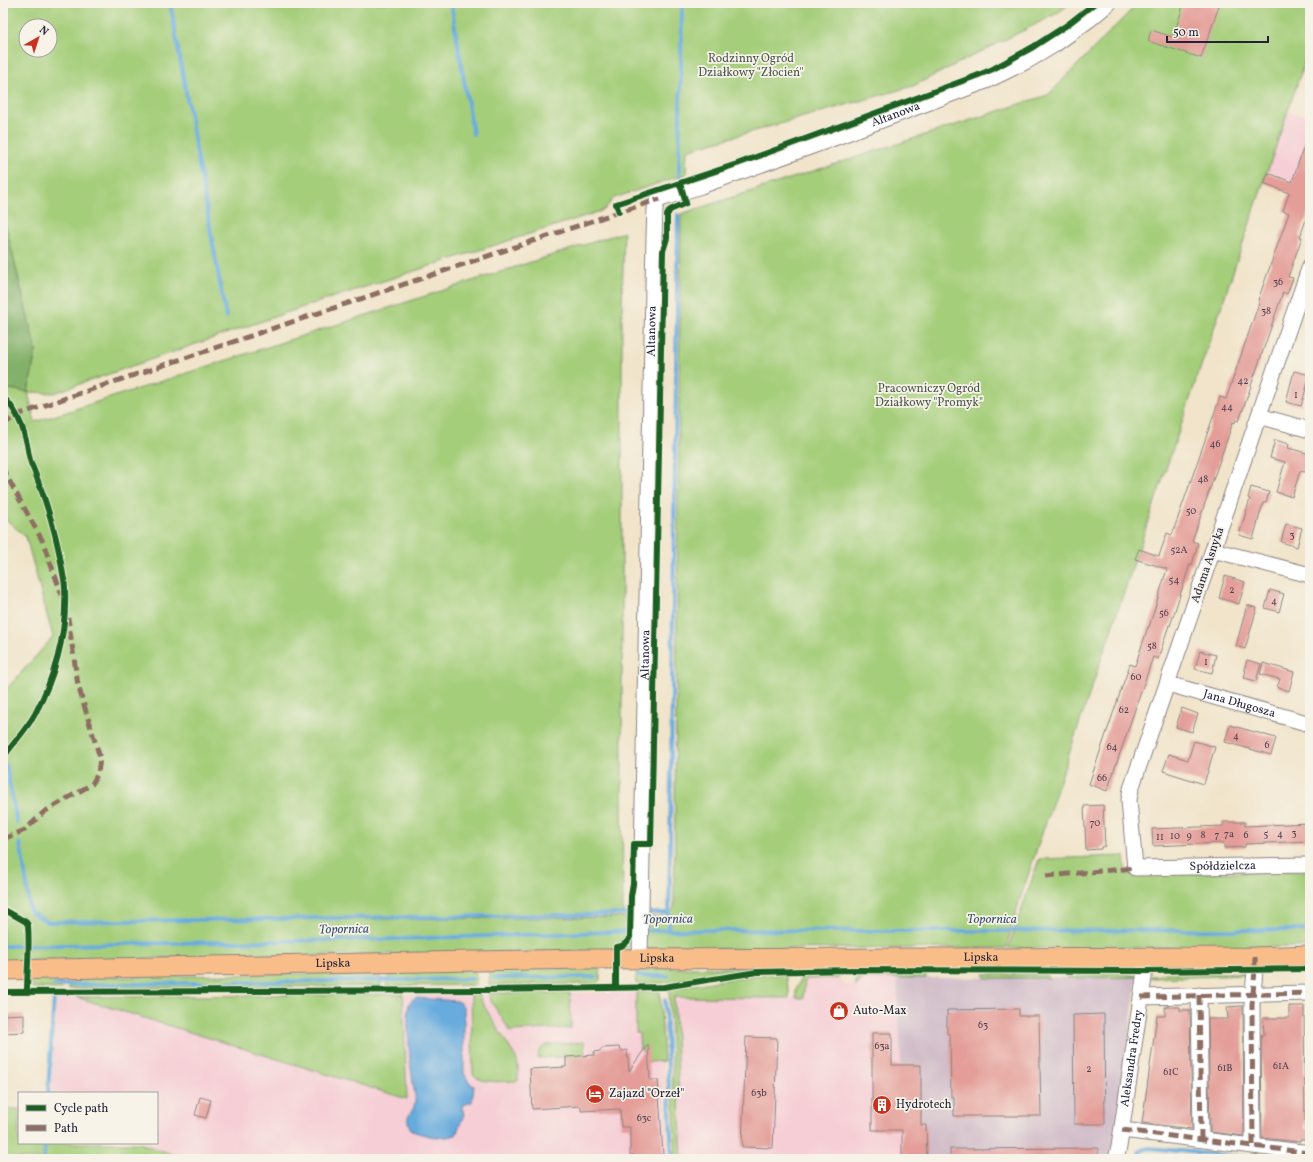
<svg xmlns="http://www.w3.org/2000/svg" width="1313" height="1162" font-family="Vollkorn,serif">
	<rect width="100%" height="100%" fill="#f7f3e8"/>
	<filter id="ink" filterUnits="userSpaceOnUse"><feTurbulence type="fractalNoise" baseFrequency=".025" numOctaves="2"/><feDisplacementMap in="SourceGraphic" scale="8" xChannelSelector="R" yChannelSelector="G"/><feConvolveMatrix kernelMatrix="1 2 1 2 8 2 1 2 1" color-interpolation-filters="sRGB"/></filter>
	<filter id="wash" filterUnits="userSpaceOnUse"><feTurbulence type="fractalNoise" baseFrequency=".012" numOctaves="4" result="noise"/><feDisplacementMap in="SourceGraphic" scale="16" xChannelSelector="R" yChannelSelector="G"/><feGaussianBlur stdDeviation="0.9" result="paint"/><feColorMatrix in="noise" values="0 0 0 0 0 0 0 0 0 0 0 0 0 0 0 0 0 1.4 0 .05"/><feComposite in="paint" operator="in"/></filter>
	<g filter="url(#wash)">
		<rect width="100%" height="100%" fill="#f1e4ca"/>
		<path fill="#f6cfd6" d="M1288,111l22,6v70l-43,-15z
			M839,978l6,7 11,1 8,-8h33l4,87 1,94h-220l-8,-162 129,1 2,-19z
			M660,992l8,167h-481l-48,-16h18v-50h-106l6,-96h19l331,102 -4,-105z"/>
		<path fill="#d1bdc9" d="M1137,977l-22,157 -6,25h-207l-1,-94 -4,-87z"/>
		<path fill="#a5ce7a" stroke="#64785a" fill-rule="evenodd" d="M3,3h1068l-15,11 -143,72 -226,64 -1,24 -72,24 -10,12 -295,95 -255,88 -26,-1 7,30 589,-190 -2,70v485l1,126 -509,8 551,-4 9,-9 7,-694 367,-119 90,-92h172v43l-256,752 -35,104 -13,46 -345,1 -658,12v-268l50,-56 -27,-100 -23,-20v-129l25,4 8,-41 -33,-137zM26,26h24v24h-24z
			M1124,856l2,18 184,-3v76l-302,1 31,-89z
			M600,968v12l-4,4 -107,1 1,-12 3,-4z
			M641,968h118l-96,15 -27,1v-10z
			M474,970l2,4v11l-89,1c0,-6 1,-11 6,-14z
			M378,972l2,5 1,9 -312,3v-6l2,-5z
			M1068,973h57l12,3v1l-69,1z
			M1164,973h83l1,2 -98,3v-2h7z
			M761,974l24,1 4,14v9l-115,-1 8,162h-6l-7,-170z
			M839,974v4l-34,1 -2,19h-7v-8l6,-15z
			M859,974h67v4h-62l-8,8v-6z
			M984,974h62l4,4h-65z
			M56,978l5,5 1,6 -30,-1v-9z
			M636,992h24l4,69 -16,1 -5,-11 -3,-2 -1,-16h-3z
			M489,993h81l1,35 -61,3 -19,-30z
			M403,994l4,105 -331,-102z
			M471,994h8l2,7 35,57 2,7v16c-12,0 -41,4 -45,-8z
			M584,1042l1,14 -47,2 1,-7 6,-6z
			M3,1109h16v34h120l48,16h-184z"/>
		<path fill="#84b16a" stroke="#536a52" d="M3,214l33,137 -8,41 -25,-4z"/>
		<path fill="#68abdd" stroke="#45668c" d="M416,998l41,3 5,4 2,6v62l5,9 5,4 -2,16 -9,3 -1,2 2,7 -8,21c-15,5 -29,1 -44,-4 -10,-17 0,-14 3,-28 1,-7 -1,-12 -2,-19 -1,-8 -2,-16 -3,-24 -1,-11 -4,-47 -1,-56 1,-3 4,-5 7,-6z"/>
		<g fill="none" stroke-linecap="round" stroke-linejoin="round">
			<path stroke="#68abdd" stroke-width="4" d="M170,3l56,314
				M451,3l22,131
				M679,176l3,-173
				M6,765l11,57
				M20,843l7,42 3,27 18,10 589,-8
				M644,913h25
				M669,930l9,-715
				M644,931l25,-1 257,1 384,-1
				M3,946l394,-7 241,-8
				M638,976h30
				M494,978l102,-1
				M54,985l418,-6
				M665,1000l7,159
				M48,1093l6,-97
				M44,1159l1,-16
				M1138,1159l2,-9 10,-2 112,11"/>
		</g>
		<g id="blocks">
			<path fill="#e49d98" d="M1184,3h36l-19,55 -53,-17 3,-11 22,7z
				M1308,134l2,1v73l-10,29h2l-14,40 5,1 -6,16 -4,-2 -44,129 -3,-1 -1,3 -2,-1 -41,119 6,2 -6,22 -2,-1 -20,62 -1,-1 -11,34 -5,-2 -46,134 -18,-7 41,-120 5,2 13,-39h1l18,-58 -32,-10 4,-10 20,7 8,-23 5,2 48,-138 6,2 34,-99h-2l31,-87 -6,-2 6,-18 -25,-10 4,-10 24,9z
				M1294,371l16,4 -9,31 -15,-4z
				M1275,440l14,4 -1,4 22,6v19l-10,-2 -8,26 -16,-5 9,-30 -15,-4z
				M1251,487l18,5 -3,11h-3l-10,36 -14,-4 11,-36 -2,-1z
				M1286,524l16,4 -5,19 -16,-5z
				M1225,576l20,6 -6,22 -20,-6z
				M1270,590l14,4 -5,18 -14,-4z
				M1247,605l10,3 -12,41 -9,-3z
				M1200,651l16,4 -4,18 -17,-4z
				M1247,660l14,4 -5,17 -12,-3 2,-8h-2z
				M1263,663l31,9 -5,19 -12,-4 3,-8 -20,-5z
				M1182,708l16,6 -6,18 -16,-5z
				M1230,725l46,13 -5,17 -46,-13z
				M1194,741l21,6 -11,37 -41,-13 6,-17 19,6z
				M1103,805l2,41 -4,1v2l-15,1 -2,-44z
				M1223,822h22v4l65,-3v18l-65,3v3l-21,1v-5l-71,3 -1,-17 71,-3z
				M1243,1006l1,130 -34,-4 -2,-113h20l-1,-12z
				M1289,1006h15l1,123h4v11h-9v2l-38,-4 -1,-103h3l-1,-17h26z
				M1165,1007h15v3h10l2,119 -50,-6 15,-107h8z
				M1019,1009v7h20l2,100h-87v-19h-3l-1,-63h-3v-24z
				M24,1014v18l-20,1 -1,-18z
				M1104,1014l1,110h-31l-1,-109z
				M872,1033h20v32h29v60h5l1,34h-25v-29h-30z
				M746,1037l31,1 -4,110 -31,-1z
				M648,1044l2,36h8l5,75h-4v4h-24l-1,-4h-4v-28h-9l-1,-18 -39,2v-5l-49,3 -2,-40 36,-2v-10l28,-2v-3l6,-1 2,-3 17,-1 4,4 4,-1 2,21z
				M200,1097l11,3 -5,18 -11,-3z
				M1098,1148v11h-148v-10z"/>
		</g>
	</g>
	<g filter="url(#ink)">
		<use href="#blocks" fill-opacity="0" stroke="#8a8382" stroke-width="1"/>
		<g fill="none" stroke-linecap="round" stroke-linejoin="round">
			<g stroke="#8a8382" stroke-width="17">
				<g id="minor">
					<path id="s1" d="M1310,266l-179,523 -2,11 6,68 175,-3"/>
					<path d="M1259,416l51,14"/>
					<path d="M1213,550l97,25"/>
					<path id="s2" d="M1168,684l142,40"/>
					<path id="s3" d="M640,959l14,-723 1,-27 2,-7 3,-3 41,-13 117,-42 168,-63 41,-20 27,-16 36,-26 19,-16"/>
					<path d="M1199,995l2,144"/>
					<path d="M1141,997l169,-4"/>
					<path d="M1122,1130l188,23"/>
					<path d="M1253,1145l-1,-140 3,-35v-13"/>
					<path id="s4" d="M1116,1159l3,-12 25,-169v-21"/>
				</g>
			</g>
			<g stroke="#8a8382" stroke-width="21">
				<g id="major">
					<path id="s5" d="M3,970l581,-11 671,-2 55,-2"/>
				</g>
			</g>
			<use href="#minor" stroke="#fff" stroke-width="15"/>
			<use href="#major" stroke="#f8bd89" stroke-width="19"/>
			<path stroke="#8d6e63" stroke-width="5" stroke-dasharray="10 5" stroke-linecap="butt" d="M3,425l14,-10 46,-16 550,-185 47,-15
				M3,467l2,6 37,67 20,55
				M3,839l22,-9 19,-18 48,-28 6,-11 2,-15 -22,-73 -10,-67
				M1046,876l89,-8
				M1199,995l2,144
				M1141,997l169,-4
				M1122,1130l188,23
				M1253,1145l-1,-140 3,-35v-13"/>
			<g stroke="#f7f3e8" stroke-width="8">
				<path id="cycleway" d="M619,212l-3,-8 121,-40 239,-88 17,-7 40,-22 34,-22 28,-22
					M3,397c11,10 19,26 22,40 3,8 3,18 6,26 14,34 25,68 31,105 1,7 3,14 3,21 2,43 -10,87 -30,125 -9,16 -22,29 -32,44
					M3,909l23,13 2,3c2,22 -1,44 -1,67
					M616,987v-40c7,0 11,-3 14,-10l1,-41 2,-12 1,-40h17l12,-593 4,-13v-23l3,-5 16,-7 -6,-19
					M3,992l480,-2 181,-3 93,-15 93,-2 294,1 166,-2"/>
			</g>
			<use href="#cycleway" stroke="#1b5e20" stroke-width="6"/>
		</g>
	</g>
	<defs>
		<g id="shop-disc" transform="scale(1)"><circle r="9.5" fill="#c8321e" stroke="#f7f3e8"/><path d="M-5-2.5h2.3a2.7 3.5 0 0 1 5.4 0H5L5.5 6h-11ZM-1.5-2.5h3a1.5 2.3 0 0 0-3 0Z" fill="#fff"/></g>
		<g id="hotel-disc" transform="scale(1)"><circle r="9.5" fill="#c8321e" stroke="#f7f3e8"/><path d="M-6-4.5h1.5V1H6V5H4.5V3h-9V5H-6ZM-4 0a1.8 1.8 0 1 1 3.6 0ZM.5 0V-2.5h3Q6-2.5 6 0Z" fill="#fff"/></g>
		<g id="building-disc" transform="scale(1)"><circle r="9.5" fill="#c8321e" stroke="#f7f3e8"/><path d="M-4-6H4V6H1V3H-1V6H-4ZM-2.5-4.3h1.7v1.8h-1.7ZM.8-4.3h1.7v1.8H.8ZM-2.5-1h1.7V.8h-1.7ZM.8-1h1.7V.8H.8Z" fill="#fff"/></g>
	</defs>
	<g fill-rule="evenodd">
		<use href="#shop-disc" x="839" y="1011"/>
		<use href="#hotel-disc" x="595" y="1094"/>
		<use href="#building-disc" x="882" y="1105"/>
	</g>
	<g text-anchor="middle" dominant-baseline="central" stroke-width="3.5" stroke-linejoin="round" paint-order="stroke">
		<g font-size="10" fill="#524152">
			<text x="1278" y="282">36</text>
			<text x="1266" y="311">38</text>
			<text x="1243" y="381">42</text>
			<text x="1296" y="395">1</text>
			<text x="1227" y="407">44</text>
			<text x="1215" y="444">46</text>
			<text x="1203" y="479">48</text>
			<text x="1191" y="511">50</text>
			<text x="1292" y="535">3</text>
			<text x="1179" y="550">52A</text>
			<text x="1174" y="580">54</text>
			<text x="1232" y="590">2</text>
			<text x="1274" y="601">4</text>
			<text x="1164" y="613">56</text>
			<text x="1152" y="646">58</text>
			<text x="1206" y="662">1</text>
			<text x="1136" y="677">60</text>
			<text x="1124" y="710">62</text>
			<text x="1236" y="736">4</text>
			<text x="1267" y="745">6</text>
			<text x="1112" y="747">64</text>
			<text x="1102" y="778">66</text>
			<text x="1095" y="823">70</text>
			<text x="1294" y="833">3</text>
			<text x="1229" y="834">7a</text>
			<text x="1266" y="834">5</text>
			<text x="1280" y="834">4</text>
			<text x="1203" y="835">8</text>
			<text x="1217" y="835">7</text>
			<text x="1246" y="835">6</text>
			<text x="1175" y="836">10</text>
			<text x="1189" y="836">9</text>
			<text x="1160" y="837">11</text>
			<text x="983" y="1025">63</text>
			<text x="882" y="1046">63a</text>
			<text x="1281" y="1066">61A</text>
			<text x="1225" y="1068">61B</text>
			<text x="1089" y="1069">2</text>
			<text x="1171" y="1072">61C</text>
			<text x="759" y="1093">63b</text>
			<text x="644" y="1118">63c</text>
		</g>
		<g font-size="12" fill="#49564e" stroke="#f7f3e8">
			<text x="751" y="59">Rodzinny Ogród<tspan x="751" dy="14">Działkowy "Złocień"</tspan></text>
			<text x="929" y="389">Pracowniczy Ogród<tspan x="929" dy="14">Działkowy "Promyk"</tspan></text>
		</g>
		<g font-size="12" fill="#22223b" stroke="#f7f3e8">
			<text stroke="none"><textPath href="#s3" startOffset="1012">Altanowa</textPath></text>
			<text stroke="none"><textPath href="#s3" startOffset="628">Altanowa</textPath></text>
			<text transform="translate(1208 565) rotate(-71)">Adama Asnyka</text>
			<text stroke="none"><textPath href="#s3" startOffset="304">Altanowa</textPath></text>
			<text stroke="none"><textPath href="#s2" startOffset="74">Jana Długosza</textPath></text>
			<text stroke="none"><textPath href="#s1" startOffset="720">Spółdzielcza</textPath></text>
			<text stroke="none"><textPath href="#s5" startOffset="978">Lipska</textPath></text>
			<text stroke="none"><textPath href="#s5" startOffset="654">Lipska</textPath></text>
			<text stroke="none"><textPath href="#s5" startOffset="330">Lipska</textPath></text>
			<text stroke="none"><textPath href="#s4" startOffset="102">Aleksandra Fredry</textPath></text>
		</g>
		<g font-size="12" fill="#22223b" stroke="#f7f3e8" text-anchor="start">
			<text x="853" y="1011">Auto-Max</text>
			<text x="609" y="1094">Zajazd "Orzeł"</text>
			<text x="896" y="1105">Hydrotech</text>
		</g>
		<g font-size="13" font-style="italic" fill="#3a5274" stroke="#f7f3e8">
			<text transform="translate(668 920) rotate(-1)">Topornica</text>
			<text x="992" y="920">Topornica</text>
			<text transform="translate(344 930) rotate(-1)">Topornica</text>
		</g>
	</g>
	<rect width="1313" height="1162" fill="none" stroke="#f7f3e8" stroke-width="16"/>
	<rect x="18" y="1092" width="140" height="52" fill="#f7f3e8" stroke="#a29fa3"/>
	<rect x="26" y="1105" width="20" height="6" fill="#1b5e20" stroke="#a29fa3"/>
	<text x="54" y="1112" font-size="12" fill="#22223b">Cycle path</text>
	<rect x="26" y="1125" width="20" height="6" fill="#8d6e63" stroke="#a29fa3"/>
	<text x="54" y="1132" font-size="12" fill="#22223b">Path</text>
	<g transform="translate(38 38) rotate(39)"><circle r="19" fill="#f7f3e8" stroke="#a29fa3"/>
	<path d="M0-3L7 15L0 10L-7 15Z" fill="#c8321e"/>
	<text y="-6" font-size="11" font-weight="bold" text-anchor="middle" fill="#22223b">N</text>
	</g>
	<path d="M1167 36v6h101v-6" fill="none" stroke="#22223b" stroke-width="2"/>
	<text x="1173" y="36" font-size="12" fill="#22223b" stroke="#f7f3e8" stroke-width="3" paint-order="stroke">50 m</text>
</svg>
